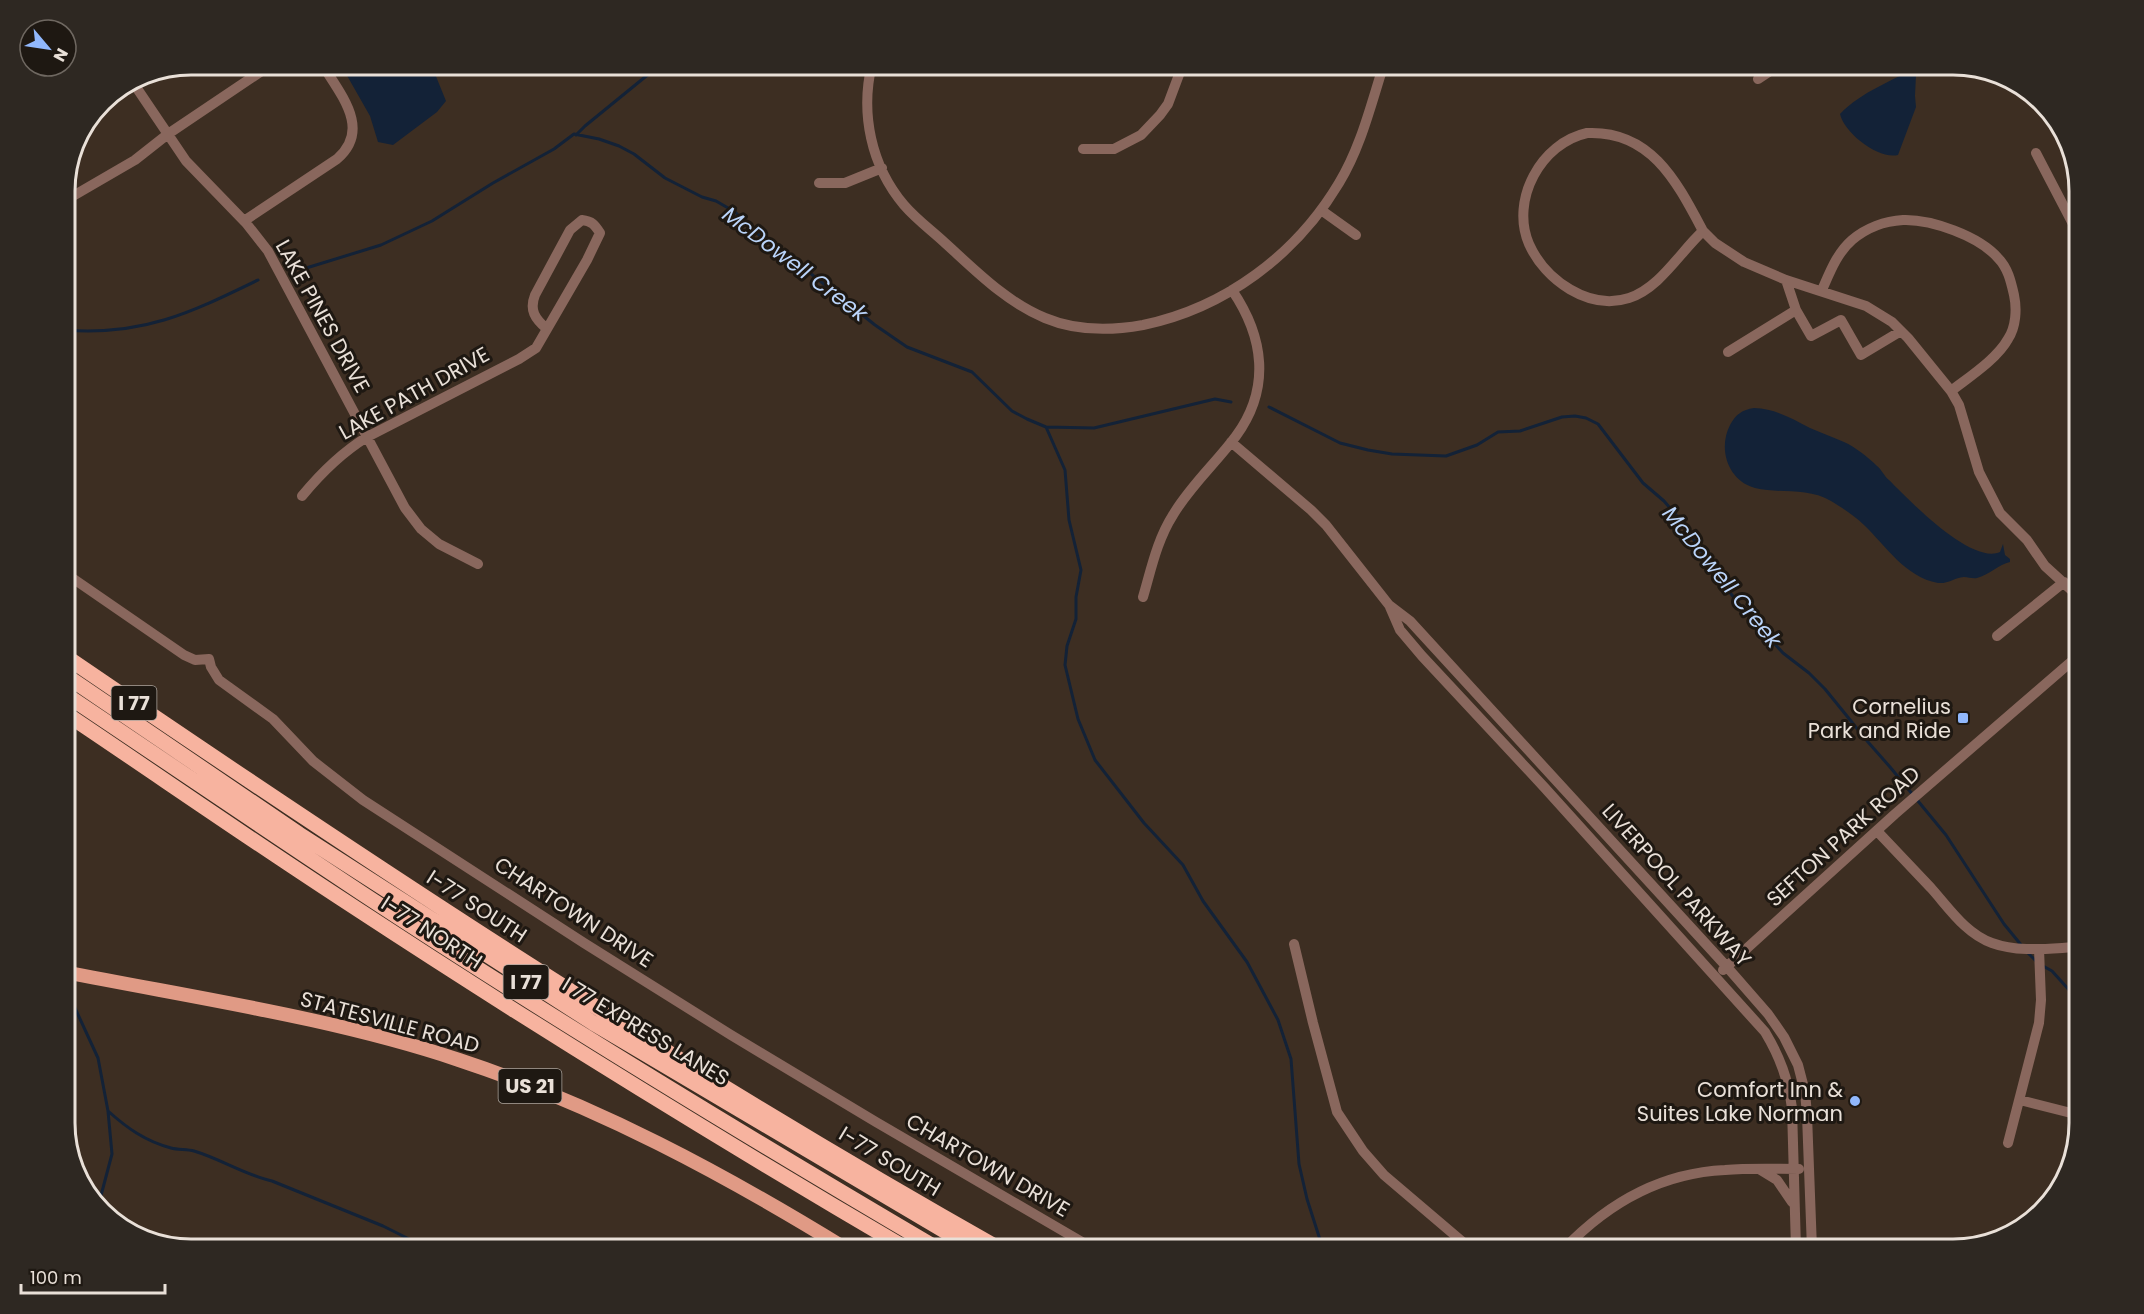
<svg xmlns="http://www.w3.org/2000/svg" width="2144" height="1314" font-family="Poppins,sans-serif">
	<rect width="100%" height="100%" fill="#3d2e22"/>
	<path fill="#132237" d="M341,65h87l5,4 13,32 -9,11 -44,33 -15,-3 -8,-26z
		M1920,65h6l-8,4 -2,6 -1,21 1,11 -18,48c-19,5 -54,-22 -58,-41 22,-23 53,-33 80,-49z
		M1754,408c22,1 37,10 56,20 11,5 23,9 34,14 11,5 24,15 33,24 5,4 7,10 12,14 19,19 82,85 111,72l3,-8 2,11 5,4v3c-11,2 -21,13 -33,16 -4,1 -9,-1 -13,-1 -10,1 -16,7 -26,6 -33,-6 -52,-37 -74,-58 -9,-9 -23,-18 -33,-24 -24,-14 -52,-7 -76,-13 -28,-8 -37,-40 -25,-63 6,-11 12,-15 24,-17z"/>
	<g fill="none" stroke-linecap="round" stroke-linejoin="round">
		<path stroke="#132237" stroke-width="3" d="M576,135l9,-9 76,-62
			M303,269l78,-24 51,-24 61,-38 61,-34 20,-15 25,5 20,7 15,8 31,24 37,19 14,4 19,11 24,23 31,22 85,68 32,22 65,25 40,39 15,8 19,8 48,1 121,-29 16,3
			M65,330c78,6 125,-17 193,-50
			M1269,407l71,36 28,7 24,4 54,2 31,-11 21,-13 22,-1 42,-14 13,-1 11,2 12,6 45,59 21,18 18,21 39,59 21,27 41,45 26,20 16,16 43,53 22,25 56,68 58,89 18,22
			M1046,427l19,43 4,50 12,50 -5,27v22l-9,27 -2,19 13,54 17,41 49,63 39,42 20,36 44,61 31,58 13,39 8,105 8,35 16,50
			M2026,951l12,12
			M2043,966l9,5 18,20
			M69,995l29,63 10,53 4,43 -13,49
			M108,1111c19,17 37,30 63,37 7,2 16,1 23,3 27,8 51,24 78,30l111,45 46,23"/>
		<path stroke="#89675d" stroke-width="10" d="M872,64c-12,49 -1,102 32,141 12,14 27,25 40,37 31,28 62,60 101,76 31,13 65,13 98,7 82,-17 153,-70 196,-142 22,-36 32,-79 45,-119
			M1758,79l23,-15
			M132,81l54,80 60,62 22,28 137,257 16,21 18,15 39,20
			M1587,133c64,-3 90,49 116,98 -23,21 -43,57 -74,67 -40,13 -84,-18 -100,-54 -19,-44 12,-101 58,-111z
			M1083,149h31l27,-14 19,-20 8,-11 15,-40
			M2036,153l37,71 6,4
			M819,183h26l37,-15
			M65,198l8,-2 62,-36 33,-26 104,-70
			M1321,210l35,25
			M244,221l93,-62c35,-30 3,-65 -15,-95
			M1703,231l12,12 29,19 42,18 80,26 26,16 16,16 43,53 8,14 20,67 21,41 27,27 18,26 34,31
			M1786,280l10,30
			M1822,290c8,-18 15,-37 30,-50 14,-12 33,-19 51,-20 28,-1 76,16 95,38 10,10 13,24 16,37 3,14 2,32 -6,44 -11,20 -39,38 -57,52
			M1728,352l68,-42 15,26 30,-16 20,35 40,-24
			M1231,442l80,68 15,15 63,80 21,16 317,346 41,47 16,23 14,28 7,27 2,23 5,134
			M302,496c19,-23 39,-43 65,-59l152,-78 17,-11 51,-88 13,-27c-5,-8 -8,-12 -18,-13l-12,10 -35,65c-6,15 0,24 12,34
			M65,573l119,82 11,5 14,-1 2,8 8,13 54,39 40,42 50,39 221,143 147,92 145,87 218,127
			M1143,597c8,-27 14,-57 30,-82 17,-29 43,-52 63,-79 35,-48 28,-99 -4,-146
			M1390,607l10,23 22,26 122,131 221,245c15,25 23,47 27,76l4,141
			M1997,636l67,-54
			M1877,831c18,19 36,38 54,57 18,20 35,46 61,55 27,10 60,5 87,4
			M1294,944l19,79 24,89 26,39 21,24 87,74
			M1723,970l172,-156 184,-159
			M2020,1100l59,15
			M2008,1143l31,-120 2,-23 -2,-51
			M1759,1169l18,11 15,22
			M1564,1249c43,-45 97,-76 161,-79 24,-2 49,-1 74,-1"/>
		<path stroke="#e09a85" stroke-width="14" d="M65,972c130,26 269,46 394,88 137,45 265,114 387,189"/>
		<path stroke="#f7b39f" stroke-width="15" d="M65,656c305,208 613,412 935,593
			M65,675l234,159 294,189 382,226
			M65,694c99,66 198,134 298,200 188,124 381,241 575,355
			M65,713c97,65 193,132 292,196 180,118 364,231 550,340"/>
	</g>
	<g fill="#91b8fd" stroke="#1e1812" stroke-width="2">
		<rect x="1957" y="712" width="12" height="12" rx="3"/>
		<circle cx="1855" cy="1101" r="6"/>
	</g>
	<g text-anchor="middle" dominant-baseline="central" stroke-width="6" stroke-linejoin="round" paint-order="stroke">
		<g fill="#1e1812" stroke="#aca49d" stroke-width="1.5">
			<rect x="111.5" y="686" width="45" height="34" rx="4.5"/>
			<rect x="503.5" y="965" width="45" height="34" rx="4.5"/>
			<rect x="498.5" y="1069" width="63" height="34" rx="4.5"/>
		</g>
		<g font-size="20" font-weight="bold" fill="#e9e0d8">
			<text x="134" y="703">I 77</text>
			<text x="526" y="982">I 77</text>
			<text x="530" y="1086">US 21</text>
		</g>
		<g font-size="21" fill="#e9e0d8" stroke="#1e1812">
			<text transform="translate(323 316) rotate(61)">LAKE PINES DRIVE</text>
			<text transform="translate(414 393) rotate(-29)">LAKE PATH DRIVE</text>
			<text transform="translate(1843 836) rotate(-42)">SEFTON PARK ROAD</text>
			<text transform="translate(1677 885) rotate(48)">LIVERPOOL PARKWAY</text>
			<text transform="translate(477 906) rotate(33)">I-77 SOUTH</text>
			<text transform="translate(574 912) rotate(33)">CHARTOWN DRIVE</text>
			<text transform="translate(432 932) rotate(33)">I-77 NORTH</text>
			<text transform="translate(390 1022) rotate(15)">STATESVILLE ROAD</text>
			<text transform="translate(646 1031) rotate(31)">I 77 EXPRESS LANES</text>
			<text transform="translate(890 1161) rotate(31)">I-77 SOUTH</text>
			<text transform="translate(988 1165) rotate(30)">CHARTOWN DRIVE</text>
		</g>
		<g font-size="21" fill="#e9e0d8" stroke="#1e1812" text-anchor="end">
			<text x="1951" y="706">Cornelius<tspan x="1951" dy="24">Park and Ride</tspan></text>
			<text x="1843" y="1089">Comfort Inn &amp;<tspan x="1843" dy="24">Suites Lake Norman</tspan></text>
		</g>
		<g font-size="22" font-style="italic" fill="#bad4fa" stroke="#1e1812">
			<text transform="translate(795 264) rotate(37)">McDowell Creek</text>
			<text transform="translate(1722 577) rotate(51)">McDowell Creek</text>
		</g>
	</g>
	<path d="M0 0H2144V1314H0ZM191 75H1953A116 116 0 0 1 2069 191V1123A116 116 0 0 1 1953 1239H191A116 116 0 0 1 75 1123V191A116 116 0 0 1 191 75Z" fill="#2e2822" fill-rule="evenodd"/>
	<path fill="none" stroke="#e9e0d8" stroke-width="3" d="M191 75H1953A116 116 0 0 1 2069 191V1123A116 116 0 0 1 1953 1239H191A116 116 0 0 1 75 1123V191A116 116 0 0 1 191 75Z"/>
	<g transform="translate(48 48) rotate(119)"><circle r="28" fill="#1e1812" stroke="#6f6861" stroke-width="1.5"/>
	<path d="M0-4.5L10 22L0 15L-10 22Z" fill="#91b8fd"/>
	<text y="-9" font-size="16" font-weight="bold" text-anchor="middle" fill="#e9e0d8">N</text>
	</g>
	<path d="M21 1284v9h144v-9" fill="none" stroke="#e9e0d8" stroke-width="3"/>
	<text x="30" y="1284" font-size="18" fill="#e9e0d8" stroke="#1e1812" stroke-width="4.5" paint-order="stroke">100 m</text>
</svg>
